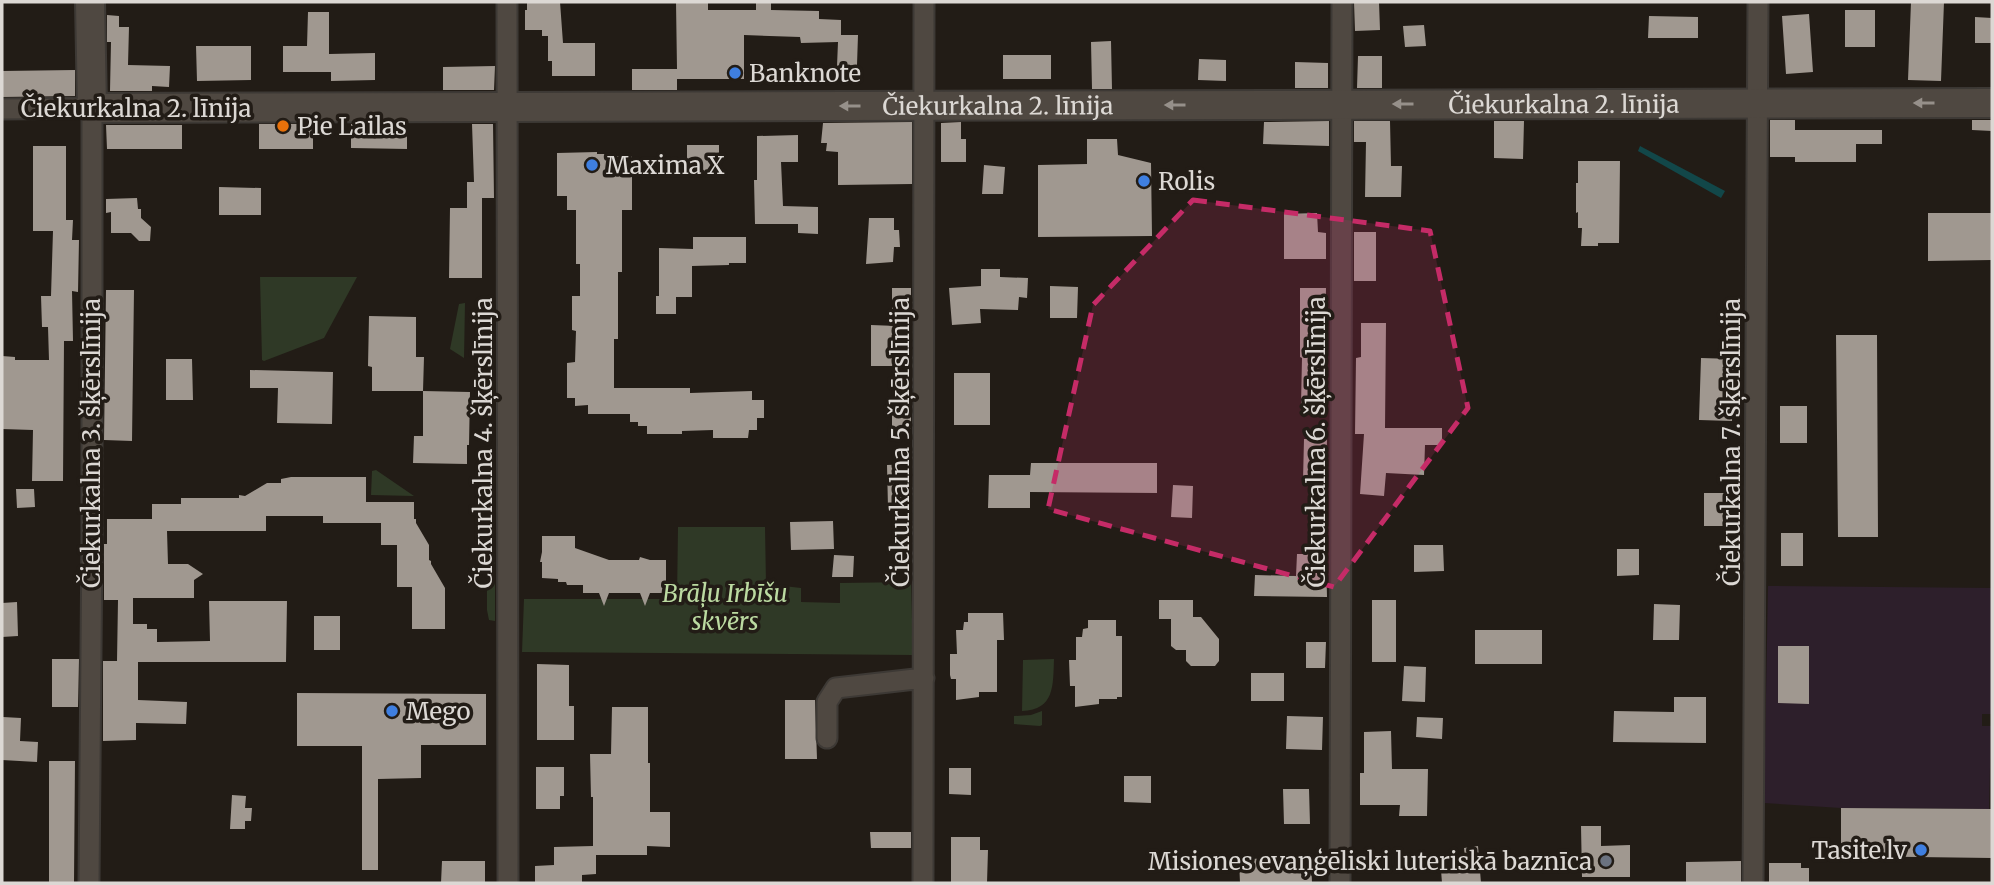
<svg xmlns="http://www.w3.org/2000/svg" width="1994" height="885" font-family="Merriweather,serif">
	<rect width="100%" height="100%" fill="#221c16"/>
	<path fill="#2d1f2b" d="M1768,586l224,2v126h-10v12h9l-2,83 -148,-1 -77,-5z"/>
	<path fill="#2f3926" d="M260,277h97l-33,61 -60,23 -2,-1z
		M465,303l-1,55 -14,-9 9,-45z
		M376,470l38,26 -43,-1 1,-24z
		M678,527h87l1,57 35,4v14l39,1v-20l71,-1 2,73 -391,-3 2,-53h153z
		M491,550l4,2v69l-6,-1 -2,-10v-57z
		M1054,659c-1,26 1,51 -32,52l1,-51z
		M1042,711v14l-2,1 -26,-2v-8l17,-1z"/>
	<path fill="#124749" d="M1640,146l85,45 -4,7 -83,-47z"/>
	<path fill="#a09890" d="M527,2h33l3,41h32v33h-43v-15h-4v-25h-6v-6h-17v-20h2z
		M676,2h32v8h48v-8h15v8l48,1v8l22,1v15h17l-1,30 -20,1 1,-24 -37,1 -1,-6 -56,-2v44h-67v11h-45v-21h45z
		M1354,2h25l1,28 -25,1z
		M1911,2h33l-3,79 -33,-1z
		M1845,10h30v37h-30z
		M308,12h21v42l46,-1v27l-44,1v-9h-48v-26h24z
		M1809,14l4,58 -27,2 -4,-58z
		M107,15l12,1v11h10l-1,38 42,1 -1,21 -17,-1v5h-42l1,-49h-4z
		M1649,16l49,1v21h-50z
		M1975,17l17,1v25h-17z
		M1424,25l2,21 -21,1 -2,-21z
		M1111,41l1,48h-20l-1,-47z
		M196,46h55v34l-54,1z
		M1003,55h48v24h-48z
		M1358,56h24v32h-25z
		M1199,59l27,1v21l-28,-1z
		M1295,62l33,1v25h-33z
		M495,66l-1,24h-51v-23z
		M75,70v26l-73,1v-26z
		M1770,120h25v10h87v14h-26v18h-61v-5h-25z
		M1972,120h20v11l-20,-1z
		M1329,121v25l-66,-2 1,-22z
		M1354,121h36l1,45h11l-1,31h-36l1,-55h-12z
		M1494,121h30l-1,38 -29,-1z
		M912,122v62l-74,1v-33l-12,-1 1,-8h-6l2,-20z
		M961,122v17h5v23h-25v-39z
		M259,124h54v25h-54z
		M351,124l56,1v24l-56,-1z
		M472,124h21l1,74h-12v80h-33l1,-70h17v-26h7z
		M106,125h76v24h-75z
		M798,135v27h-17l2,44 35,1v27l-20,-1v-9h-43l-1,-44h3v-44z
		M1087,139h30l1,16 33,8 1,73 -114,1v-72l49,-1z
		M687,145h32v28h-32z
		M33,146h33v74h7l-1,20h7l-1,52 -6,-1 1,50h-9l-1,140h-31l1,-51 -31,-1v-73l13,1v3h34l-1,-33h-6l-1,-31h10l2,-65h-20z
		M597,152v2h13v2h22v54h-10v62h-4v67h-4v49h76v5l62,-2v9h12v18h-7v12h-8l-1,8h-35v-8l-31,1v3h-35v-8h-9v-4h-8v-8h-42v-9l-13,1v-8h-8v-35l8,-1 1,-31 -4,-1v-34h8v-32h-4v-54h-9v-14h-10v-43z
		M1578,161h42l-1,82h-21v3h-17l1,-18h-4v-16l-2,1v-30h2z
		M984,165l21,2 -2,27h-21z
		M219,187l42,1v27h-42z
		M137,198l1,11h3v9l10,9 -1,14h-11l-8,-8h-20v-21l-5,1v-14z
		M1317,213l1,19 8,1v26h-42v-45z
		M1928,213h64v47l-64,1z
		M869,218h25v12h5l1,17h-6l-1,15 -27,2z
		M1354,232h22v49h-22z
		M693,237h53v26h-17v2l-37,1v31h-16v17h-20v-18h3v-48l34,1z
		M981,269h19v8l28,1 -1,20 -8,-1 -1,13 -38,-1 1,14 -29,2 -3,-37 32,-2z
		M1050,286l28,1 -1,31h-27z
		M892,288h19v29h-19z
		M1300,288h26l-2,116h-23l1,-46 -2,-1z
		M106,290h28l-2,151 -28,-1z
		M369,316l47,1v40h8l-1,34h-51v-24l-4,-1z
		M1361,323h25l-1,105h57v17h-17l-1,30 -38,-2 -2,23 -24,-2 4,-60h-9l1,-76 5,-1z
		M871,325l26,1 -1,40h-25z
		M1836,335h41l1,202h-40z
		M1701,358l33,1 -2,62 -33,-1z
		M166,359h26l1,41h-27z
		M250,370l83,2 -1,52 -55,-1 1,-35h-28z
		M954,373h36v52h-36z
		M423,391l47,1 -1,53h-2v19l-54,-1 1,-27h9z
		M892,395h19v34h-19z
		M1780,406h27v37h-27z
		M1304,439h23l-1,40 -23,1z
		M1031,463h126v30l-127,-1v16h-42l1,-33h41z
		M911,464v43l-23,1 -1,-43z
		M291,477h75v25h48v17h2v4l13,22v15l2,1v3l14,24v41h-33v-42h-15v-42h-16v-22h-58v-7h-57v15h-99l1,33h20l15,10 -9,6v18h-61v26h14v5h10v13l53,-1 -1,-40h78l-1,61h-148v38l49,2 -1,22 -50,-1v17l-33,1v-80h14l1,-61h-14v-56h3v-25h45v-15h29v-6h58v-3l6,1 22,-13h14v-4z
		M1173,485l20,1 -1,32 -21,-1z
		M16,489h18l1,18 -18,1z
		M1704,493h26v33h-26z
		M833,521l1,28 -43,1 -1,-28z
		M1781,533h22v33h-22z
		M542,536h33v12l34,12h30l1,-3 10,3h16v33h-16l-5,13 -5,-13h-31l-5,13 -5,-13h-16v-8h-16l-1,-3h-8v-3l-16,-1v-16h-2l2,-10z
		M1414,545h29l1,26 -30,1z
		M1617,549h22v26l-22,1z
		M1297,554h29l1,43 -73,-1 1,-21 41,1z
		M834,555l20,1 -1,21h-21z
		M1159,600h34v17h8l18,22v22l-4,5h-24l-5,-5v-11h-10l-5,-4v-27h-12z
		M1372,600h24v62h-24z
		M17,602l1,34 -16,1v-34z
		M1654,604l26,1 -1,35h-26z
		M968,613h35l1,27h-7v52h-18v5l-23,3v-21h-5l-1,-4v-21h7l-1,-24h7l1,-8h4z
		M314,616h26v34h-26z
		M1088,620h28v16h6v61h-5v2h-18v5l-24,3v-21h-5l-1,-26h7v-23h6l1,-8 5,-1z
		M1475,630h67v34h-67z
		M1306,642h20l-1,26h-19z
		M1778,646h31v58l-31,-1z
		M52,659h27l-1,48h-26z
		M537,664l32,1v41h5v34h-37z
		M1404,666l22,1 -1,35 -23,-1z
		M1251,673h33v28h-33z
		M297,693l189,1v51h-65v33l-43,1v91h-16v-124h-65z
		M1674,697h32v46l-93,-1 1,-31 60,1z
		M785,700h30l2,59h-32z
		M612,707h36v56h2v49h20v35l-23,-1v9h-51v19l-14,1v8h-47v-17l19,-1v-18l39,-1v-49h-2l-1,-43h21z
		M1287,716l36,1 -1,33 -36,-1z
		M3,717l18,1 -1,23 18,1 -1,20 -35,-2z
		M1417,717l26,1 -1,21 -26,-2z
		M1391,731l1,38h36l-1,47h-28l1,-11h-40v-32h4v-41z
		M49,761h26l-1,122h-25z
		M536,767h28v29h-4v13h-24z
		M949,768h22v27l-22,-1z
		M1124,776h27v27l-27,-1z
		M1283,789h26l1,35h-26z
		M232,795l14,1 -1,12h7l-1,13h-6v8h-15z
		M1841,808l151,1v49l-151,-2z
		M1581,826h20v20l29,-1v32h-48z
		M870,832h41v16h-40z
		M951,837h29v13h8l-1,33h-36z
		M1478,846l3,37h-39l-1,-13 25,-2 -2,-20z
		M1311,858l1,25h-72l-1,-24z
		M442,861h43v22h-44z
		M1741,861v22h-55v-21z
		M1769,863h32v5h8v15h-40z"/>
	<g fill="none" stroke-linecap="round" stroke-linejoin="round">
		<g stroke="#3d3935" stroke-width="23">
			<path id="street" d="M507,2l1,881
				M2,109l90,-1v426l-3,349
				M827,738v-36l9,-14 88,-10
				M923,883l1,-881
				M1340,883l2,-881
				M1753,883l5,-881"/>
		</g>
		<g stroke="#3d3935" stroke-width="32">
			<g id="secondary">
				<path id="s1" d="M90,2l2,106 1900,-5"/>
			</g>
		</g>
		<use href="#street" stroke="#4f4841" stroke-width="19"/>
		<use href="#secondary" stroke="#4f4841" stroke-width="28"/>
	</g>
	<defs><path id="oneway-solid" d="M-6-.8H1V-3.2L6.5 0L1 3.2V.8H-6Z" transform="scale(1.75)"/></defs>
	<g fill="#96908a">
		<use href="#oneway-solid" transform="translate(1924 103) rotate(180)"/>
		<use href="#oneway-solid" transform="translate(1403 104) rotate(-180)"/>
		<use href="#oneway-solid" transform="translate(1175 105) rotate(180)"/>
		<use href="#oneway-solid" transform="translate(850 106) rotate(-180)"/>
	</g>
	<path fill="#c52b67" fill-opacity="0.2" stroke="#c52b67" stroke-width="5" stroke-dasharray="14 9" stroke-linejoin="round" d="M1193,200l237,31 38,177 -134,179 -286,-78 45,-204z"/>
	<g fill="#3f7fe0" stroke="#221c16" stroke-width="2.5">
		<circle cx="735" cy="73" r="7"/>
		<circle cx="592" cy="165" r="7"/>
		<circle cx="1144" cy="181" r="7"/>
		<circle cx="392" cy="711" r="7"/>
		<circle cx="1921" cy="850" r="7"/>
	</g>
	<circle fill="#e8710a" stroke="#221c16" stroke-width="2.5" cx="283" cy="126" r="7"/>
	<circle fill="#6b7280" stroke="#221c16" stroke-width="2.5" cx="1606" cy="861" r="7"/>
	<g text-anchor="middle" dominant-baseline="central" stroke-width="7" stroke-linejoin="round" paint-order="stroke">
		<g font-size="24" fill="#dcd8d4" stroke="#221c16" text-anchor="start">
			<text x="749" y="73">Banknote</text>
			<text x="297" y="126">Pie Lailas</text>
			<text x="606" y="165">Maxima X</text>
			<text x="1158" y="181">Rolis</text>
			<text x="406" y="711">Mego</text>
			<text x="1907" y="850" text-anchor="end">Tasite.lv</text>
			<text x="1592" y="861" text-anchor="end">Misiones evaņģēliski luteriskā baznīca</text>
		</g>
		<g font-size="24" fill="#dcd8d4" stroke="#221c16">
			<text stroke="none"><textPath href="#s1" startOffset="1578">Čiekurkalna 2. līnija</textPath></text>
			<text stroke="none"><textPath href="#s1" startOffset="1012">Čiekurkalna 2. līnija</textPath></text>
			<text x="136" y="108">Čiekurkalna 2. līnija</text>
			<text transform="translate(900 442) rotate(-90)">Čiekurkalna 5. šķērslīnija</text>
			<text transform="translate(1316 442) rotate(-90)">Čiekurkalna 6. šķērslīnija</text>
			<text transform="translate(1731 442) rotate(-90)">Čiekurkalna 7. šķērslīnija</text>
			<text transform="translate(91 443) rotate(-90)">Čiekurkalna 3. šķērslīnija</text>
			<text transform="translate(483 443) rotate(-90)">Čiekurkalna 4. šķērslīnija</text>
		</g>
		<g font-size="24" font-style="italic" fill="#bbdaa1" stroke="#221c16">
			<text x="725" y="593">Brāļu Irbīšu<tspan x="725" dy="28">skvērs</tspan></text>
		</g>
	</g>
	<rect width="1994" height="885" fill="none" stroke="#dcd8d4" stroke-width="7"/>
</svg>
